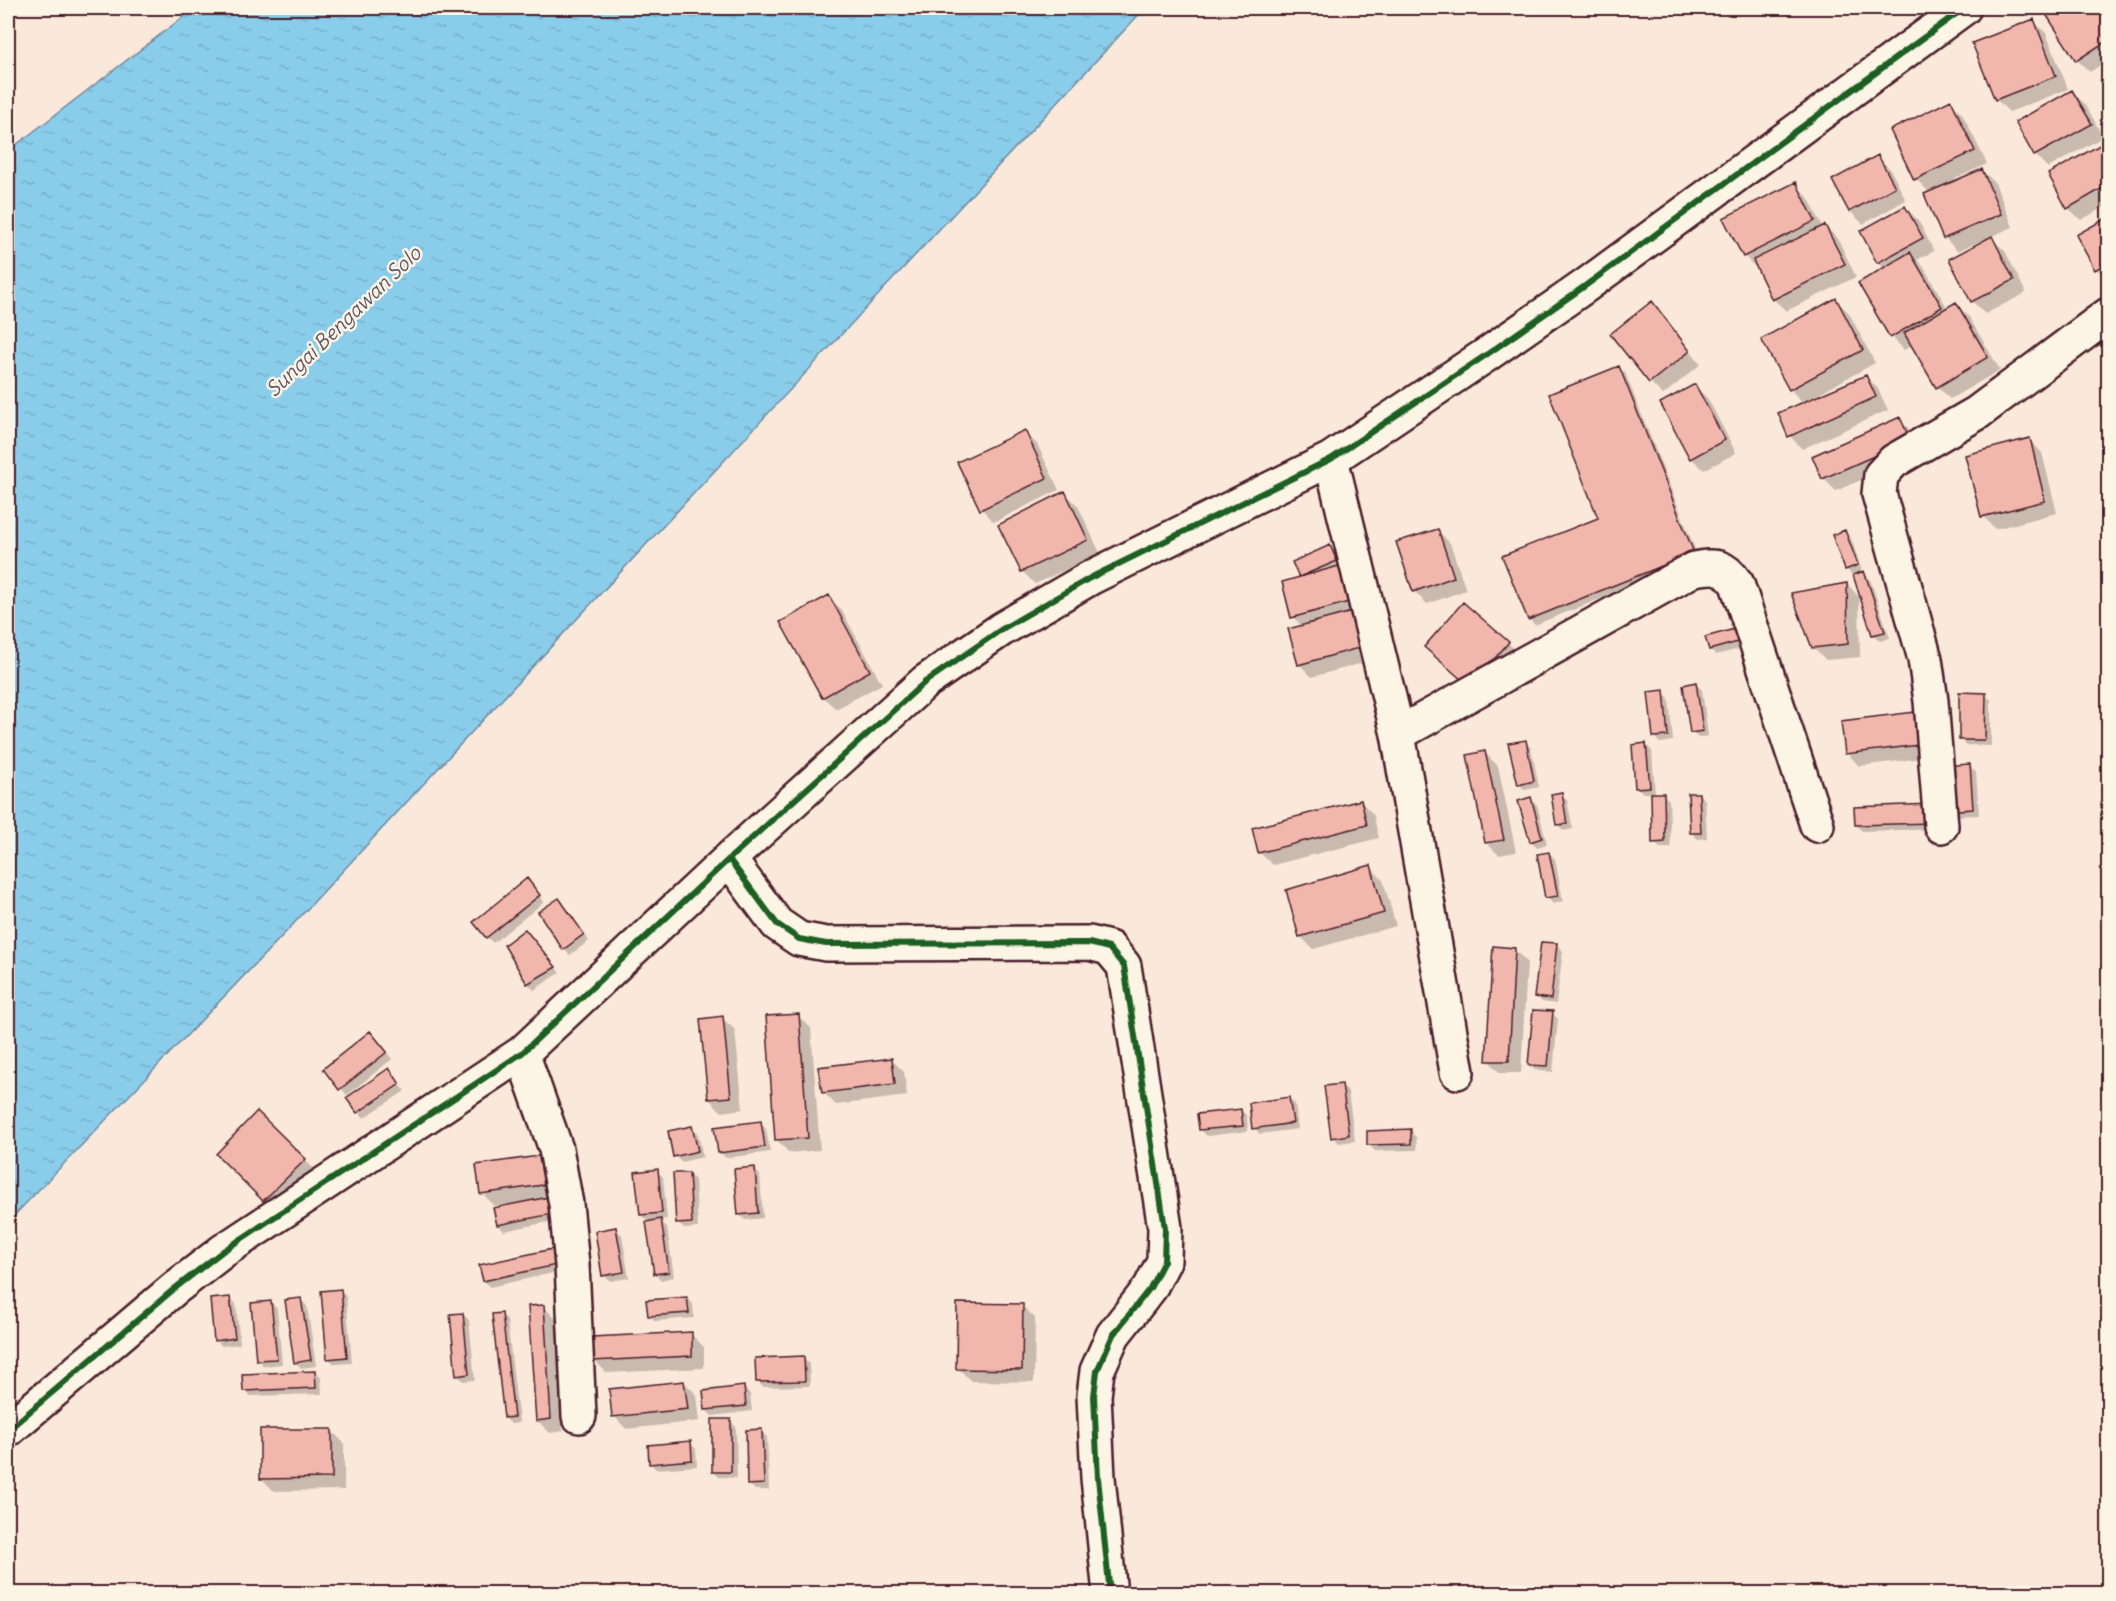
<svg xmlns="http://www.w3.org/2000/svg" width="2116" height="1601" font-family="Delius,sans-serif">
	<defs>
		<pattern id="water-ripples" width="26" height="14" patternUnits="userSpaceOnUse" patternTransform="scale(1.5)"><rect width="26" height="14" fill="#89cdea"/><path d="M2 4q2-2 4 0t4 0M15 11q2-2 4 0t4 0" fill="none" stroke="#78b0c9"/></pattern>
	</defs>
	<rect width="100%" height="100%" fill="#fae9da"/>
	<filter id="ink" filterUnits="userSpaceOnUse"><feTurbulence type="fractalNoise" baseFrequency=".0167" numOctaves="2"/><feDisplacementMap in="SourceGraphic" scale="12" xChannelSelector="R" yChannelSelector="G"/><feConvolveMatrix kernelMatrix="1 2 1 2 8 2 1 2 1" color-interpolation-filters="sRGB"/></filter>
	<g filter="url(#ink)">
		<path fill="url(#water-ripples)" stroke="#70879e" stroke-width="1.5" d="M195,8h950l-860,925 -277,289v-1071z"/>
		<path fill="#0003" d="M2044,8h64v52l-18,12 -13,-12z
			M2033,21l13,12 22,56 -59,23 -13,-13z
			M2072,92l13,12 18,33 -55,31 -13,-13z
			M1951,102l12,13 24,49 -33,15 2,3 26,-12 13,13 18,44 -23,10 15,14 21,42 -41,21 -13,-13 15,-60 -1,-2 -29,12 -12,-13 -15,-45 -14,-14z
			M2105,143l3,4v58l-27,15 -13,-12z
			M1877,157l13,12 16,31 -43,24 -13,-13z
			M1795,184l13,13 15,30 2,-1 13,13 18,38 -70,34 -13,-12 -14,-31 -2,1 -13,-13z
			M1905,207l13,13 16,31 -17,9 6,6 25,43 8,-5 13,13 31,53 -50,29 -13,-12 -24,-42 -9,5 -12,-13 -7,-68 -7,-7z
			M2108,219v62l-11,-12 -19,-33z
			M1836,300l13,13 26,50 -68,37 1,2 58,-26 12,13 10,21 -86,39 -12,-13 14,-32 -14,-15z
			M1652,303l12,13 37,48 -38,31 -13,-13 -38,-48z
			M1619,367l6,6 74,186 -164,66 -6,-6 71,-101z
			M1695,386l13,13 28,54 -32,17 -13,-12z
			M1899,419l13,13 10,21 -86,38 -12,-12 -10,-22z
			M1024,432l13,12 22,46 -65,32 -12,-13z
			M2030,440l12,13 15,60 -62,16 -12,-13z
			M1065,493l13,13 22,47 -65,31 -13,-13 -22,-46z
			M1437,530l13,13 16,47 -39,14 -13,-13z
			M1845,532l6,6 11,33 8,8 20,59 -10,3 -6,-6 -20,-61 -2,1 -6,-6z
			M1330,547l6,6 6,14 32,93 -62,17 -13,-13 3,-38 -9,-9 9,-39 -2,-2z
			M1847,584l12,13 1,60 -34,3 -13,-13z
			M828,597l13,12 41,75 -46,25 -13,-12z
			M1741,629l9,17 -34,9 -6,-6z
			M1508,643l12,12 -36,43 -45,-38z
			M1696,684l6,6 6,46 -10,2 -6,-6z
			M1663,692l6,6 4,43 -13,2 -6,-6z
			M1985,694l6,6v46l-25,-1 -6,-6z
			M1922,713l17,43 -80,10 -12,-13z
			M1525,742l6,6 8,39 -14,3 -6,-6z
			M1646,745l6,6 3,44 8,-1 6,6 2,48h-11l-6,-6 -2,-49h-9l-6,-6z
			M1485,753l13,13 18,86 -17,3 -13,-12z
			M1970,766l6,6 3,43 -26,1z
			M1561,794l6,6 6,29 -9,2 -6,-6z
			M1699,794l6,6 2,38 -9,1 -6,-6z
			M1531,799l6,6 10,39 -10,3 -6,-6z
			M1360,801l13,13 6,24 -106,27 -13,-12z
			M1937,812l1,17 -76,2 -6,-6z
			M1549,853l6,6 8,42 -10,3 -6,-7z
			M1370,867l13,13 13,46 -83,23 -13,-13z
			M533,886l11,16 -51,41 -6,-6z
			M564,906l25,35 -19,14 -6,-6z
			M531,937l29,36 -26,17 -6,-6 -22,-38z
			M1557,945l6,6 -7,53 -14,-2 -6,-6z
			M1514,949l13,13 -6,111h-21l-12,-13z
			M1552,1013l6,6 -5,53 -18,-2 -6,-6z
			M798,1016l13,12 9,122 -31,3 -12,-13z
			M722,1018l13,12 8,79 -21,3 -13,-13z
			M376,1039l16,20 -45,36 -22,-25z
			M891,1059l13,13 3,24 -71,9 -13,-13z
			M389,1070l16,21 -41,27 -16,-20z
			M1342,1086l6,6 7,49 -16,2 -6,-6z
			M1289,1098l6,6 3,25 -38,5 -6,-6z
			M1241,1110l6,6 1,15 -41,5 -6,-6z
			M257,1113l60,59 -40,41 -59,-59z
			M760,1123l6,6 4,23 -44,6 -6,-6z
			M692,1128l6,6 5,23 -22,5 -6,-6z
			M1410,1131l6,6 1,13 -42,1 -6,-6z
			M544,1157l14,63 -54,11 -6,-6 9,-21 -12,2 -13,-13z
			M754,1169l6,6 3,43 -18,2 -6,-6z
			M657,1171l6,6 4,42 -8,1 8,7 7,50 -13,3 -6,-6 -5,-51 -9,-8z
			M689,1174l6,6 3,48 -14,1 -6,-6z
			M616,1229l6,6 7,43 -19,3 -6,-6z
			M556,1250l10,20 -76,17 -6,-6 -3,-15z
			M340,1290l6,7 6,66 -17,1 -7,-6z
			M230,1298l6,6 4,40 -18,2 -6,-6z
			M687,1298l6,6 1,14 -39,3 -6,-6z
			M301,1300l6,6 9,60 -15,2 -6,-6z
			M271,1302l6,7 5,55 -18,2 -6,-6z
			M543,1306l13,13 7,112 -13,2 -13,-13z
			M1022,1306l13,12 -1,64 -63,-1 -13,-13z
			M463,1314l6,6 6,60 -12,1 -6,-6z
			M501,1314l6,6 12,103 -8,1 -6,-6z
			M691,1334l13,13v21l-97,5 -13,-13z
			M803,1358l6,6 1,22 -47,1 -6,-6z
			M315,1372l6,6 1,16 -72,2 -6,-6z
			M684,1382l13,13 3,26 -74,8 -12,-13z
			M744,1388l6,6 2,17 -40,5 -6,-6z
			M730,1421l6,6 1,51 -18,-1 -6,-6z
			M331,1430l13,13v47l-70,1 -13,-13z
			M761,1431l6,6 2,53h-14l-6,-6z
			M690,1443l6,6 1,17 -41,3 -6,-6z"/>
		<path fill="#f2b7ac" stroke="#4a1f2b" stroke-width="1.5" d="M2042,8h66v32l-32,21z
			M2034,19l22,57 -61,24 -23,-57z
			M2072,90l20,34 -58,32 -19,-34z
			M1951,100l24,51 -61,29 -24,-50z
			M2105,142l3,5v38l-41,24 -19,-35z
			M1878,155l17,32 -46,25 -17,-32z
			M1982,169l19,45 -58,25 -19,-45z
			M1796,182l19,39 -72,36 -20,-39z
			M1905,206l18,32 -46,25 -17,-32z
			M2108,217v45l-13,8 -19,-35z
			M1825,225l20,39 -73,36 -19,-40z
			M1992,236l22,44 -43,22 -22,-43z
			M1910,252l32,55 -52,31 -32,-55z
			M1836,298l27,52 -74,40 -28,-51z
			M1652,301l38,50 -41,32 -39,-49z
			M1956,302l32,55 -52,31 -32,-55z
			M1619,366l75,187 -166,67 -26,-64 96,-38 -49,-124z
			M1866,375l10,22 -88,40 -10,-24z
			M1695,384l30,56 -35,19 -30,-56z
			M1900,417l10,23 -88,39 -10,-23z
			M1025,430l22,48 -67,32 -23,-48z
			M2030,438l15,63 -64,16 -16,-62z
			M1065,491l23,49 -67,32 -23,-47z
			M1438,529l16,48 -41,15 -17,-50z
			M1845,530l13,35 -13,5 -13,-35z
			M1330,545l7,16 -38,16 -7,-15z
			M1346,564l10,36 -65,18 -9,-36z
			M1864,571l21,61 -13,3 -19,-60z
			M1847,583l1,61 -36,4 -21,-55z
			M829,595l41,76 -48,27 -42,-76z
			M1463,602l46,40 -39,45 -46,-40z
			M1352,612l10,35 -64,18 -10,-36z
			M1742,627l3,13 -36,10 -4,-13z
			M1696,682l7,49 -13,2 -7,-48z
			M1664,690l4,46 -15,1 -5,-45z
			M1959,692l27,1 -1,47h-26z
			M1923,711l4,33 -82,10 -4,-33z
			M1526,740l8,41 -16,4 -10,-42z
			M1646,743l4,44 -15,1 -3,-43z
			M1485,751l19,89 -19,3 -18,-88z
			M1970,764l3,45 -27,2 -4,-45z
			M1562,792l5,32 -11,1 -5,-31z
			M1651,793h13l1,49 -13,1z
			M1688,793h11l2,40h-11z
			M1531,797l11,41 -12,4 -12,-41z
			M1361,800l6,25 -109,28 -6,-25z
			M1932,804l1,19 -78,2 -1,-18z
			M1549,852l9,44 -13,2 -8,-44z
			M1371,865l13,48 -85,24 -13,-47z
			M527,878l13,17 -54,43 -13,-16z
			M559,898l25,36 -21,16 -25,-38z
			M525,929l31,38 -29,17 -23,-39z
			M1541,942l16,1 -6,56 -17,-2z
			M1493,946l22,2 -6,113h-23z
			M1533,1010l20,1 -5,55 -20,-1z
			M799,1014l9,124 -33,2 -9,-124z
			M723,1016l8,81 -23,2 -8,-80z
			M370,1031l17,21 -48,38 -16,-21z
			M892,1058l3,26 -73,9 -4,-26z
			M389,1068l11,16 -43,29 -11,-15z
			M1342,1084l7,51 -18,3 -7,-52z
			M1289,1097l4,26 -41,6 -3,-26z
			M1241,1109l2,17 -44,4 -2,-16z
			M257,1111l49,48 -43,42 -47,-47z
			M761,1121l4,26 -47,6 -4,-26z
			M692,1126l6,25 -25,6 -5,-26z
			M1411,1129v15l-44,1v-14z
			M545,1155l5,29 -70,10 -4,-29z
			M755,1167l3,46 -20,2 -4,-46z
			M658,1169l4,44 -22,2 -5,-43z
			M673,1173h16l3,50 -16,1z
			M549,1197l3,17 -55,11 -4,-17z
			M661,1219l8,53 -15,2 -8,-52z
			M616,1227l8,45 -22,4 -7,-45z
			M557,1248l4,16 -78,17 -4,-16z
			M341,1289l6,68 -20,2 -6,-68z
			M230,1297l5,41 -21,3 -4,-42z
			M687,1297l2,16 -41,3 -2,-16z
			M301,1298l10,62 -17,3 -9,-63z
			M271,1301l6,58 -21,1 -5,-57z
			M957,1303l66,1 -1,66 -66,-1z
			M544,1305l7,114 -15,2 -8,-115z
			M463,1313l6,61 -13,2 -6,-62z
			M502,1313l12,104 -10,1 -12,-104z
			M692,1332v24l-100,5 -1,-24z
			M804,1356l1,25 -49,1 -1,-24z
			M315,1371l1,17 -73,3 -1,-17z
			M684,1381l4,28 -76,8 -3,-28z
			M744,1386l2,20 -41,4 -2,-19z
			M712,1419h19v53h-19z
			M260,1429h72v49l-72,1z
			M762,1429l2,55 -17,1 -1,-55z
			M691,1441l1,19 -43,4 -1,-19z"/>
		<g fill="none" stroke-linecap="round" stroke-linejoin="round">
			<g stroke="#4a1f2b" stroke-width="38">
				<path id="minor" d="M1331,459l67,275 59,338
					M1398,734l296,-165c22,-4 30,-4 43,15l80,241
					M1941,826l-10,-125 -6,-42 -46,-165 2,-19 13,-14 83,-48 131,-98
					M729,859l48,65 22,15 27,5 263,-1 20,5 15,18 41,262 -1,33 -14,27 -37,47 -16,36 -3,25 4,82 12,116
					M522,1053l34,96 10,55 6,61 7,151
					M8,1430l166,-141 49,-38 299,-198 207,-194 196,-177 77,-53 88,-51 241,-119 155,-104 99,-69 379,-278"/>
			</g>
			<use href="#minor" stroke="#fcf5e5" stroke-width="33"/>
			<g stroke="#fcf5e5" stroke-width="10">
				<path id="cycleway" d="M729,859l48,65 22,15 27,5 263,-1 20,5 15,18 41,262 -1,33 -14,27 -37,47 -16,36 -3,25 4,82 12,116
					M8,1430l166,-141 49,-38 299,-198 207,-194 196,-177 77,-53 88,-51 241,-119 155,-104 99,-69 379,-278"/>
			</g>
			<use href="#cycleway" stroke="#1b5e20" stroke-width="6"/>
		</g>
	</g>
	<g text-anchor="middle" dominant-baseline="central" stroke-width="5" stroke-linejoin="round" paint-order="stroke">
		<g font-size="20" font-style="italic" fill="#5d5364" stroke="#fcf5e5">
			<text transform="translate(343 321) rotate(-44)">Sungai Bengawan Solo</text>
		</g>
	</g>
	<rect width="2116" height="1601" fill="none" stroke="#fcf5e5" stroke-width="30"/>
	<rect x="15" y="15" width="2086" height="1571" fill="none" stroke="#4a1f2b" stroke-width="2" filter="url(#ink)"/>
</svg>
